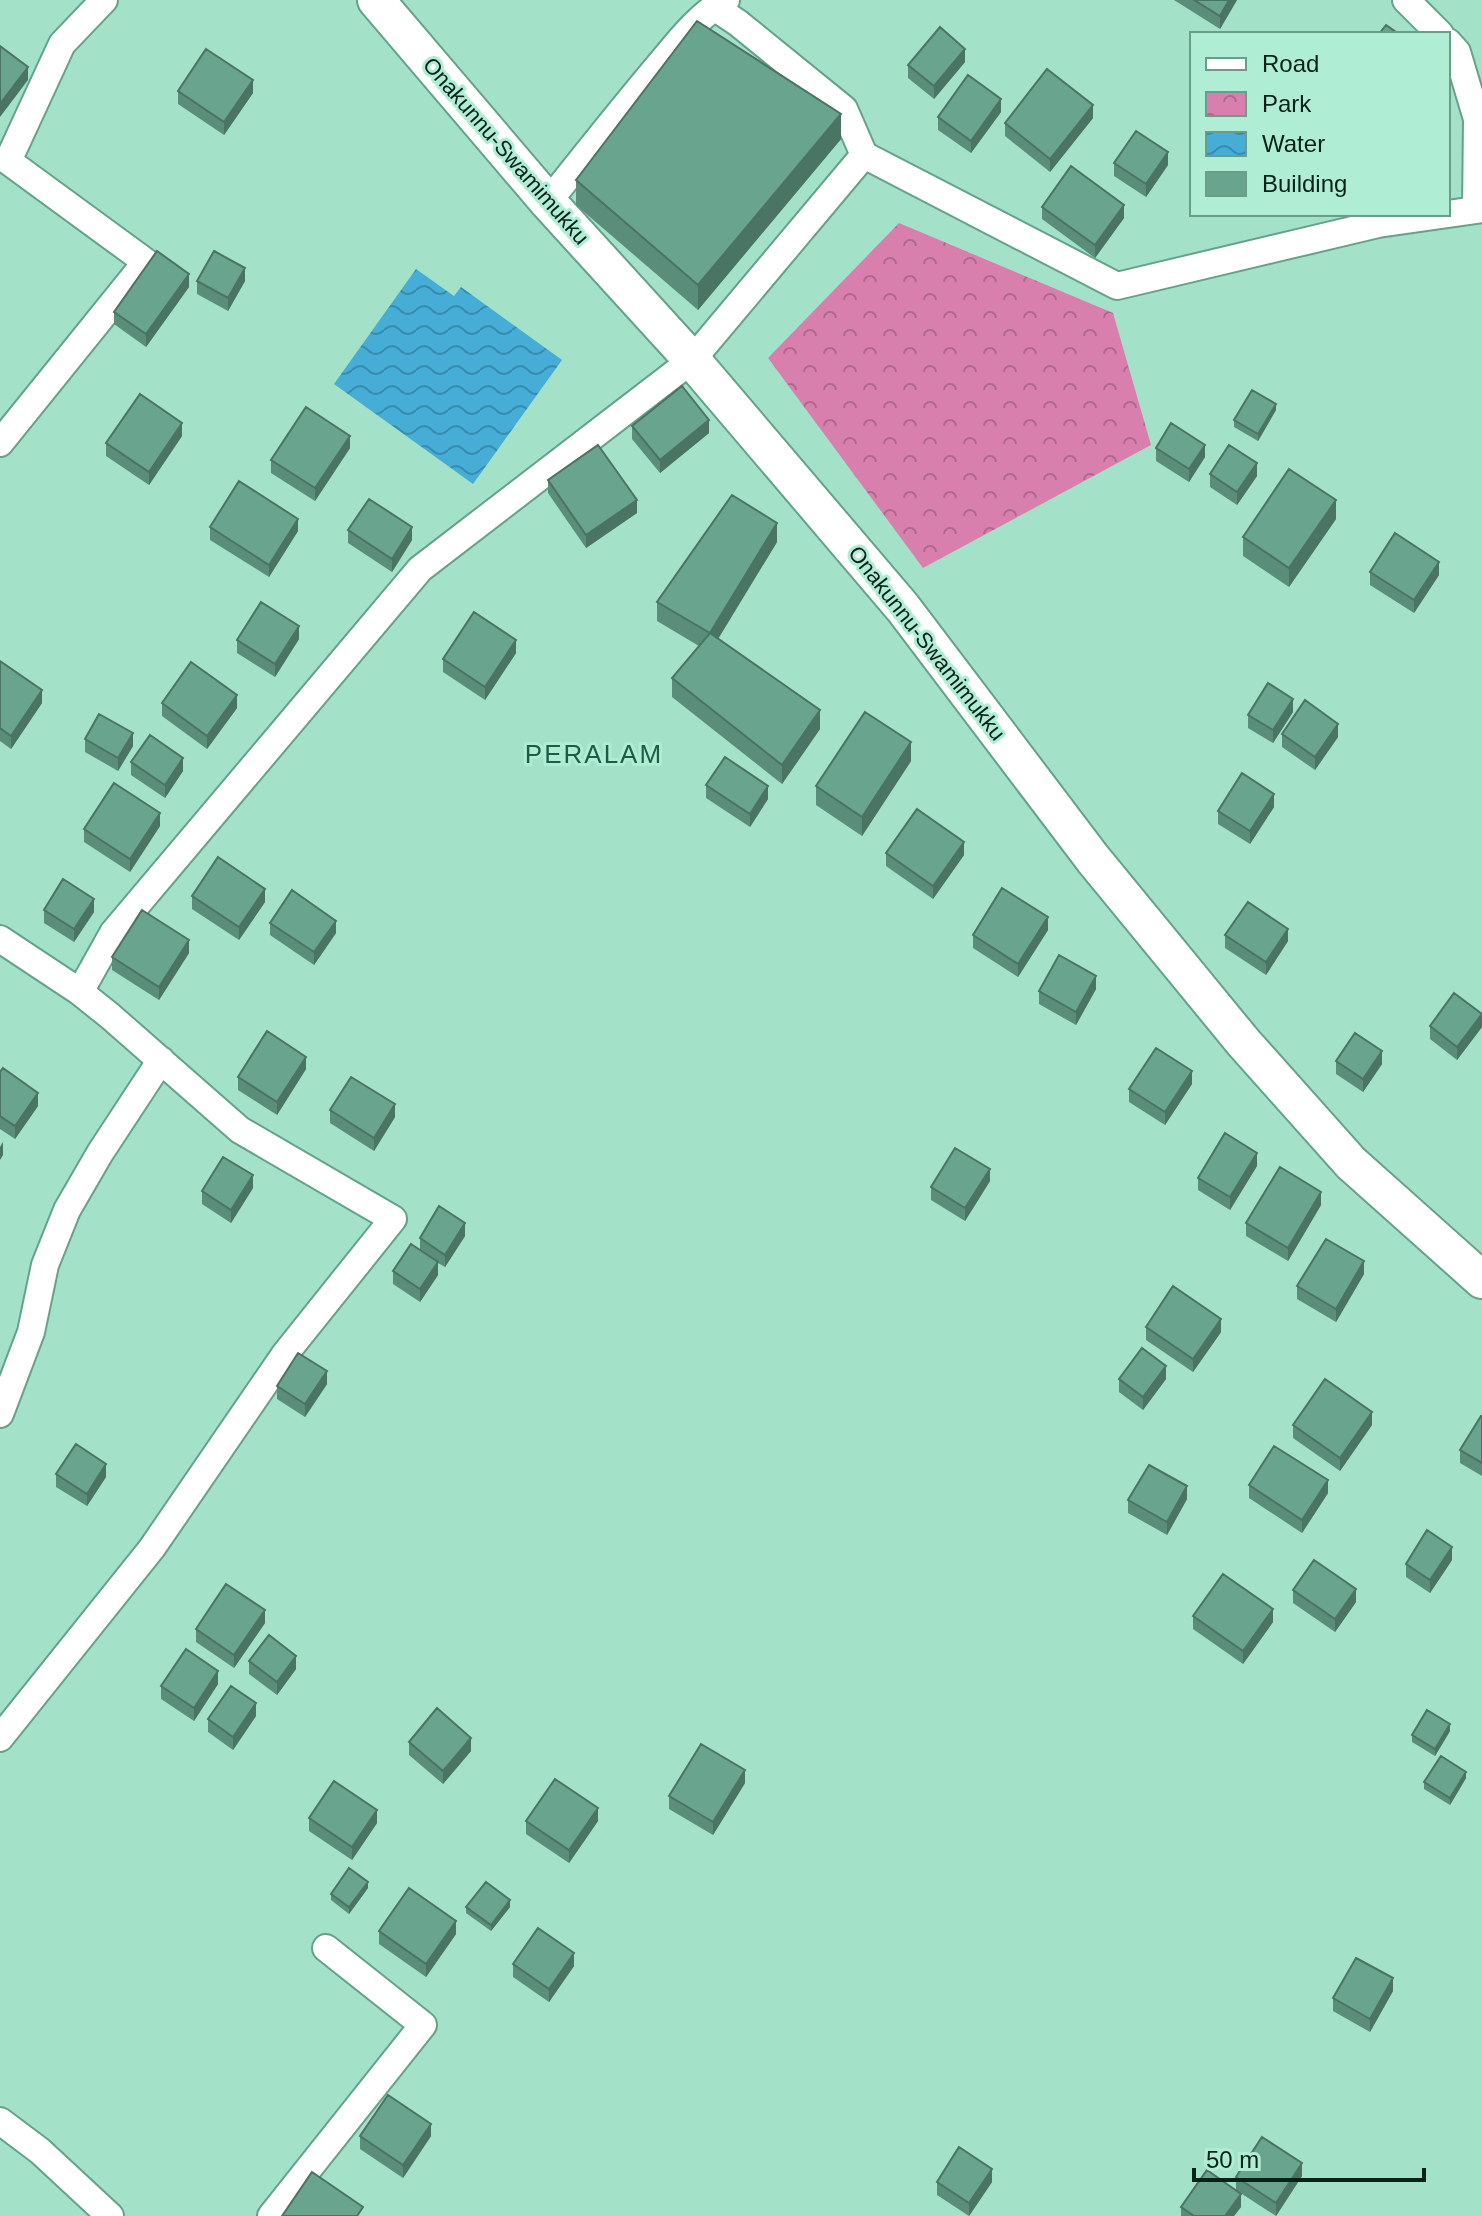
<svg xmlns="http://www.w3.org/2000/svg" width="1482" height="2216" font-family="Helvetica,sans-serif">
	<defs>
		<pattern id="park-crowns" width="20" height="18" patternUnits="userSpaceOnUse" patternTransform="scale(2)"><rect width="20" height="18" fill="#d97fae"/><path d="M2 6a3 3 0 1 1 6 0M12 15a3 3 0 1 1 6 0" fill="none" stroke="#ae688d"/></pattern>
		<pattern id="water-waves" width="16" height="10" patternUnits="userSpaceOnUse" patternTransform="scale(2)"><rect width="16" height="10" fill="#46add6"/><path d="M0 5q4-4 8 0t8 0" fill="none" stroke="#388cad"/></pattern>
	</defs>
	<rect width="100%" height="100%" fill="#a3e1c8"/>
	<path fill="url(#park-crowns)" d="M899,223l214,90 38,132 -228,123 -155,-210z"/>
	<path fill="url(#water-waves)" d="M416,269l38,27 7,-9 101,73 -89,124 -139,-100z"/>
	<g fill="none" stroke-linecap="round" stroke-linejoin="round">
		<g stroke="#65a18b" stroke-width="30">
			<path id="street" d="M1406,0l34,34
				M714,7l24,16 106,86 20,46
				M1448,42l9,10 20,67 -1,91
				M548,202c37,-46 74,-93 112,-138 19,-23 40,-50 66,-64
				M0,443l146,-181 -138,-101 54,-117 42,-44
				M0,939l80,53
				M0,1414l31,-82 14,-67 22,-55 33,-57 61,-93
				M0,1738l152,-190 133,-194 108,-135 -153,-89 -130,-114 -30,-24 33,-59 307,-364 272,-209 172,-205 253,131 261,-62 104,-15
				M0,2121l40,30 70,65
				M271,2216l152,-191 -97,-77"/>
		</g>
		<g stroke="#65a18b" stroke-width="40">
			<path id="secondary" d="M376,0l172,202 144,158 211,248 190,251 151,184 107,120 131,117"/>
		</g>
		<use href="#street" stroke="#fff" stroke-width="26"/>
		<use href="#secondary" stroke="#fff" stroke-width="36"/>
	</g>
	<path fill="#5a8e7a" d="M1174,0h63l-17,29z
		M965,62l-31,37 -26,-21v-13z
		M178,91l75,2 -29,42 -46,-31z
		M1001,112l-30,41 -33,-23v-13z
		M1093,118l-43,54 -45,-36v-13z
		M841,139l-143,171 -122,-105v-25z
		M1114,163l54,2 -22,32 -32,-21z
		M1042,207l82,11 -29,40 -53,-39z
		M197,281h48l-17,30 -31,-17z
		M189,287l-43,60 -32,-23v-12z
		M1276,410l-18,31 -24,-14v-7z
		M632,426l77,7 -49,40 -28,-34z
		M182,436l-33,49 -43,-29v-13z
		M350,448l-35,53 -44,-28v-13z
		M1156,448l49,9 -16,25 -33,-21z
		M1210,474l47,2 -20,29 -27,-18z
		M548,480l89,33 -51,35 -38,-55z
		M1336,519l-47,68 -46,-31v-19z
		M210,527l88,4 -29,46 -59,-37z
		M348,530l64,10 -20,32 -44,-29z
		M777,542l-59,97 102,90 -38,55 -110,-87v-19l27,-32 -42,-25v-19z
		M1370,572l69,3 -25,38 -44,-28z
		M299,639l-24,38 -38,-24v-13z
		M516,653l-31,47 -42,-28v-13z
		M0,661l42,42 -31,46 -11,-8z
		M162,703l75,5 -30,41 -45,-33z
		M1293,712l-20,31 -25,-15v-13z
		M1282,734l56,3 -23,33 -33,-23z
		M85,739l48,7 -15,25 -33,-19z
		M911,761l-49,75 -46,-31v-19z
		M131,762l52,9 -18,27 -34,-23z
		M706,785l62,14 -18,28 -44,-29z
		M1274,807l-24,37 -32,-20v-13z
		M160,826l-30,46 -46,-30v-13z
		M886,853l78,2 -31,44 -47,-33z
		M192,896l73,6 -26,38 -47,-31z
		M44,910l50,2 -20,30 -30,-19z
		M270,923l66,10 -22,32 -44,-30z
		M1048,930l-30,47 -45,-29v-13z
		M1225,935l63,6 -22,34 -41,-27z
		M189,953l-30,47 -47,-30v-13z
		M1096,989l-20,36 -37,-21v-13z
		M1482,1014v13l-25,33 -27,-21v-13z
		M1336,1061l46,3 -19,28 -27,-18z
		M306,1069l-29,46 -39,-25v-13z
		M0,1072l38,34 -23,33 -15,-10z
		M1192,1084l-27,41 -36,-23v-13z
		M330,1110l65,7 -21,34 -44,-28z
		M1257,1166l-27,44 -32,-20v-12z
		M990,1181l-25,40 -34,-21v-13z
		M253,1188l-22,35 -29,-19v-13z
		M1321,1205l-33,56 -42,-25v-13z
		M465,1236l-20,31 -7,-4v12l-18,27 -27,-18v-13l27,-21v-12z
		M1364,1274l-28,48 -39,-23v-13z
		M1146,1327l75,5 -28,40 -47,-32z
		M1119,1379h47l-23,31 -24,-18z
		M327,1384l-22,33 -28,-18v-13z
		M1482,1416v60l-22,-13v-13z
		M1293,1425h79l-32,46 -47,-33z
		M56,1474l50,3 -19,29 -31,-19z
		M1249,1485l79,8 -26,40 -53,-35z
		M1187,1499l-20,36 -39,-22v-13z
		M1452,1560l-22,33 -24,-16v-13z
		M1293,1590l63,12 -21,30 -42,-29z
		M1193,1616l80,6 -30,42 -50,-35z
		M265,1623l-31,45 -38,-26v-13z
		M249,1661l47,8 -19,26 -28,-21z
		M218,1684l-24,37 -33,-22v-13z
		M256,1716l-23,34 -25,-18v-13z
		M1450,1731l-15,25 -23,-14v-7z
		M409,1742l62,9 -28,33 -34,-29z
		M1466,1778l-16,27 -26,-16v-7z
		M745,1783l-32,52 -44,-26v-13z
		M309,1818l68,5 -25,37 -43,-29z
		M526,1821h72l-29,42 -43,-29z
		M368,1888l-19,26 -18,-14v-6z
		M466,1907h44l-19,24 -25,-18z
		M379,1931l77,3 -30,43 -47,-33z
		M513,1964l61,2 -25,36 -36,-25z
		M1393,1991l-23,41 -37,-21v-13z
		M360,2136h71l-28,42 -43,-29z
		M1302,2176l-26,40 -40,-26v-13z
		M937,2182h55l-23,34 -32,-21z
		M1181,2207h60l-7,9h-53z"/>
	<path fill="#4a7463" d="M1229,0h8l-17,29v-13z
		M965,49v13l-31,37v-13z
		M28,67v13l-28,37v-13z
		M253,80v13l-29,42v-13z
		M1001,99v13l-30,41v-12z
		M1093,105v13l-43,54v-13z
		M841,114v25l-143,171v-25z
		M1168,152v13l-22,32v-13z
		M1124,205v13l-29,40v-13z
		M245,268v13l-17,30v-13z
		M189,274v13l-43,60v-13z
		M1276,404v6l-18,31v-7z
		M709,420v13l-49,40v-13z
		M182,423v13l-33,49v-13z
		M350,436v12l-35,53v-13z
		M1205,445v12l-16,25v-13z
		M1257,463v13l-20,29v-13z
		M637,500v13l-51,35v-13z
		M1336,500v19l-47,68v-19z
		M298,519v12l-29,46v-12z
		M777,523v19l-67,110v-19z
		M412,527v13l-20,32v-13z
		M1439,562v13l-25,38v-13z
		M299,626v13l-24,38v-13z
		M516,640v13l-31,47v-13z
		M42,690v13l-31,46v-13z
		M237,695v13l-30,41v-13z
		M1293,699v13l-20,31v-13z
		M820,710v19l-38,55v-19z
		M1338,724v13l-23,33v-13z
		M133,733v13l-15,25v-13z
		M911,742v19l-49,75v-19z
		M183,758v13l-18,27v-13z
		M768,786v13l-18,28v-13z
		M1274,794v13l-24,37v-13z
		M160,813v13l-30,46v-13z
		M964,842v13l-31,44v-13z
		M265,889v13l-26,38v-13z
		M94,899v13l-20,30v-13z
		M1048,917v13l-30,47v-13z
		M336,921v12l-22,32v-13z
		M1288,929v12l-22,34v-13z
		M189,940v13l-30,47v-13z
		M1096,976v13l-20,36v-13z
		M1482,1014v13l-25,33v-13z
		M1382,1051v13l-19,28v-13z
		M306,1057v12l-29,46v-13z
		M1192,1071v13l-27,41v-13z
		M38,1093v13l-23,33v-13z
		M395,1104v13l-21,34v-13z
		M3,1142v13l-3,5v-13z
		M1257,1153v13l-27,44v-13z
		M990,1169v12l-25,40v-13z
		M253,1175v13l-22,35v-13z
		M1321,1192v13l-33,56v-13z
		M465,1223v13l-20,31v-12z
		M1364,1261v13l-28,48v-13z
		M438,1262v13l-18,27v-13z
		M1221,1319v13l-28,40v-13z
		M1166,1366v13l-23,31v-13z
		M327,1371v13l-22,33v-13z
		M1372,1412v13l-32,46v-13z
		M106,1464v13l-19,29v-12z
		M1328,1480v13l-26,40v-13z
		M1187,1486v13l-20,36v-13z
		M1452,1547v13l-22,33v-13z
		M1356,1589v13l-21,30v-13z
		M1273,1609v13l-30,42v-13z
		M265,1610v13l-31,45v-13z
		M296,1656v13l-19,26v-13z
		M218,1671v13l-24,37v-13z
		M256,1703v13l-23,34v-13z
		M1450,1724v7l-15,25v-7z
		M471,1738v13l-28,33v-13z
		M745,1770v13l-32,52v-13z
		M1466,1772v6l-16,27v-7z
		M598,1808v13l-29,42v-13z
		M377,1810v13l-25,37v-13z
		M368,1882v6l-19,26v-7z
		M510,1900v7l-19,24v-6z
		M456,1921v13l-30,43v-13z
		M574,1953v13l-25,36v-13z
		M1393,1978v13l-23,41v-13z
		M431,2124v12l-28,42v-13z
		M1302,2163v13l-26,40v-13z
		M992,2169v13l-23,34v-13z
		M1241,2194v13l-7,9h-9z"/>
	<path fill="#69a58e" stroke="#4a7463" stroke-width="2" d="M1194,0h35l-9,16z
		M697,21l144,93 -143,171 -122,-105z
		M1386,25l13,9h-20z
		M940,27l25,22 -31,37 -26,-21z
		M0,46l28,21 -28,37z
		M206,49l47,31 -29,42 -46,-31z
		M1047,69l46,36 -43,54 -45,-36z
		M968,75l33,24 -30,42 -33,-24z
		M1136,131l32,21 -22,32 -32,-21z
		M1071,166l53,39 -29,40 -53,-38z
		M157,251l32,23 -43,60 -32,-22z
		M214,251l31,17 -17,30 -31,-17z
		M682,386l27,34 -49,40 -28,-34z
		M1252,390l24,14 -18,30 -24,-14z
		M140,394l42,29 -33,49 -43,-29z
		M306,407l44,29 -35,52 -44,-28z
		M1171,423l34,22 -16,24 -33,-21z
		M598,445l39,55 -51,35 -38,-55z
		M1229,445l28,18 -20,29 -27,-18z
		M1289,469l47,31 -47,68 -46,-31z
		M239,481l59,38 -29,46 -59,-38z
		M732,495l45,28 -67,110 -53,-31z
		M369,499l43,28 -20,32 -44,-29z
		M1395,533l44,29 -25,38 -44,-28z
		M261,602l38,24 -24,38 -38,-24z
		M474,612l42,28 -31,47 -42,-28z
		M710,633l110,77 -38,55 -110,-87z
		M0,661l42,29 -31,46 -11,-8z
		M191,662l46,33 -30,41 -45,-33z
		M1268,683l25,16 -20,31 -25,-15z
		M1305,700l33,24 -23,33 -33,-23z
		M865,712l46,30 -49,75 -46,-31z
		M99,714l34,19 -15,25 -33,-19z
		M150,735l33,23 -18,27 -34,-23z
		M725,757l43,29 -18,28 -44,-29z
		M1242,773l32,21 -24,37 -32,-20z
		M114,783l46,30 -30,46 -46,-30z
		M917,809l47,33 -31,44 -47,-33z
		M218,857l47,32 -26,38 -47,-31z
		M63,879l31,20 -20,30 -30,-19z
		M1002,888l46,29 -30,47 -45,-29z
		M292,890l44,31 -22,31 -44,-29z
		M1248,902l40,27 -22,33 -41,-27z
		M142,910l47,30 -30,47 -47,-30z
		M1059,955l37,21 -20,36 -37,-21z
		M1454,993l28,21 -25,33 -27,-21z
		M267,1031l39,26 -29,45 -39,-25z
		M1355,1033l27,18 -19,28 -27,-18z
		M1156,1048l36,23 -27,41 -36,-23z
		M3,1068l35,25 -23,33 -15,-10v-44z
		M351,1077l44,27 -21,34 -44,-28z
		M1225,1133l32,20 -27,44 -32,-19z
		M955,1148l35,21 -25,39 -34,-21z
		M223,1157l30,18 -22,35 -29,-19z
		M1280,1167l41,25 -33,56 -42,-25z
		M439,1206l26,17 -20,32 -25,-17z
		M1326,1239l38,22 -28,48 -39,-23z
		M411,1244l27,18 -18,27 -27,-18z
		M1173,1286l48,33 -28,40 -47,-32z
		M1142,1348l24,18 -23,31 -24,-18z
		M298,1353l29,18 -22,33 -28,-18z
		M1325,1379l47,33 -32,46 -47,-33z
		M1481,1416h1v47l-22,-13z
		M76,1444l30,20 -19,30 -31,-20z
		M1274,1446l54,34 -26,40 -53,-35z
		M1149,1465l38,21 -20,36 -39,-22z
		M1427,1530l25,17 -22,33 -24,-16z
		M1314,1560l42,29 -21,30 -42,-29z
		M1223,1574l50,35 -30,42 -50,-35z
		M226,1584l39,26 -31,45 -38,-26z
		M269,1635l27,21 -19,26 -28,-21z
		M186,1649l32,22 -24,37 -33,-22z
		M231,1686l25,17 -23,34 -25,-18z
		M437,1708l34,30 -28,33 -34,-29z
		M1427,1710l23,14 -15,25 -23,-14z
		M701,1744l44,26 -32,52 -44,-26z
		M1441,1756l25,16 -16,26 -26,-16z
		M555,1779l43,29 -29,42 -43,-29z
		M334,1781l43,29 -25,37 -43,-29z
		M349,1868l19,14 -19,25 -18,-13z
		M486,1882l24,18 -19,25 -25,-18z
		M409,1888l47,33 -30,43 -47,-33z
		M538,1928l36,25 -25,36 -36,-25z
		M1356,1958l37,20 -23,41 -37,-21z
		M388,2095l43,29 -28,41 -43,-29z
		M1262,2137l40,26 -26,40 -40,-26z
		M959,2147l33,22 -23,34 -32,-21z
		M1207,2170l34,24 -16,22h-31l-13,-9z
		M312,2172l51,35 -6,9h-75z"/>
	<g text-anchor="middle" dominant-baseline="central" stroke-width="6" stroke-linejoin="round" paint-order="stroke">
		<g font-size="22" fill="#082219" stroke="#afeed5">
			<text transform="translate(506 151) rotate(49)">Onakunnu-Swamimukku</text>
			<text transform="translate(927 643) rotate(52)">Onakunnu-Swamimukku</text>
		</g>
		<g font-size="26" letter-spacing="2" fill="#1e5c48" stroke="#afeed5">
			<text x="594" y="754">PERALAM</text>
		</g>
	</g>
	<rect x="1190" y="32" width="260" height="184" fill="#afeed5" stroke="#6c9c8a" stroke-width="2"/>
	<rect x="1206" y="58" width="40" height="12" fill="#ffffff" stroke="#6c9c8a" stroke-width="2"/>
	<text x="1262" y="72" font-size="24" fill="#082219">Road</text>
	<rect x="1206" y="92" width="40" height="24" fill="url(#park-crowns)" stroke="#6c9c8a" stroke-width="2"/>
	<text x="1262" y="112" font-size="24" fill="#082219">Park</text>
	<rect x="1206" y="132" width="40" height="24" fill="url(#water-waves)" stroke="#6c9c8a" stroke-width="2"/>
	<text x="1262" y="152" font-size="24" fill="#082219">Water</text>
	<rect x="1206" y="172" width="40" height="24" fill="#69a58e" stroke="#6c9c8a" stroke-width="2"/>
	<text x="1262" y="192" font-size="24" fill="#082219">Building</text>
	<path d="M1194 2168v12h230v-12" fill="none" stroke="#082219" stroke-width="4"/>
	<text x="1206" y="2168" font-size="24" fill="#082219" stroke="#afeed5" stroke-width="6" paint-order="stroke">50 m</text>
</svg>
